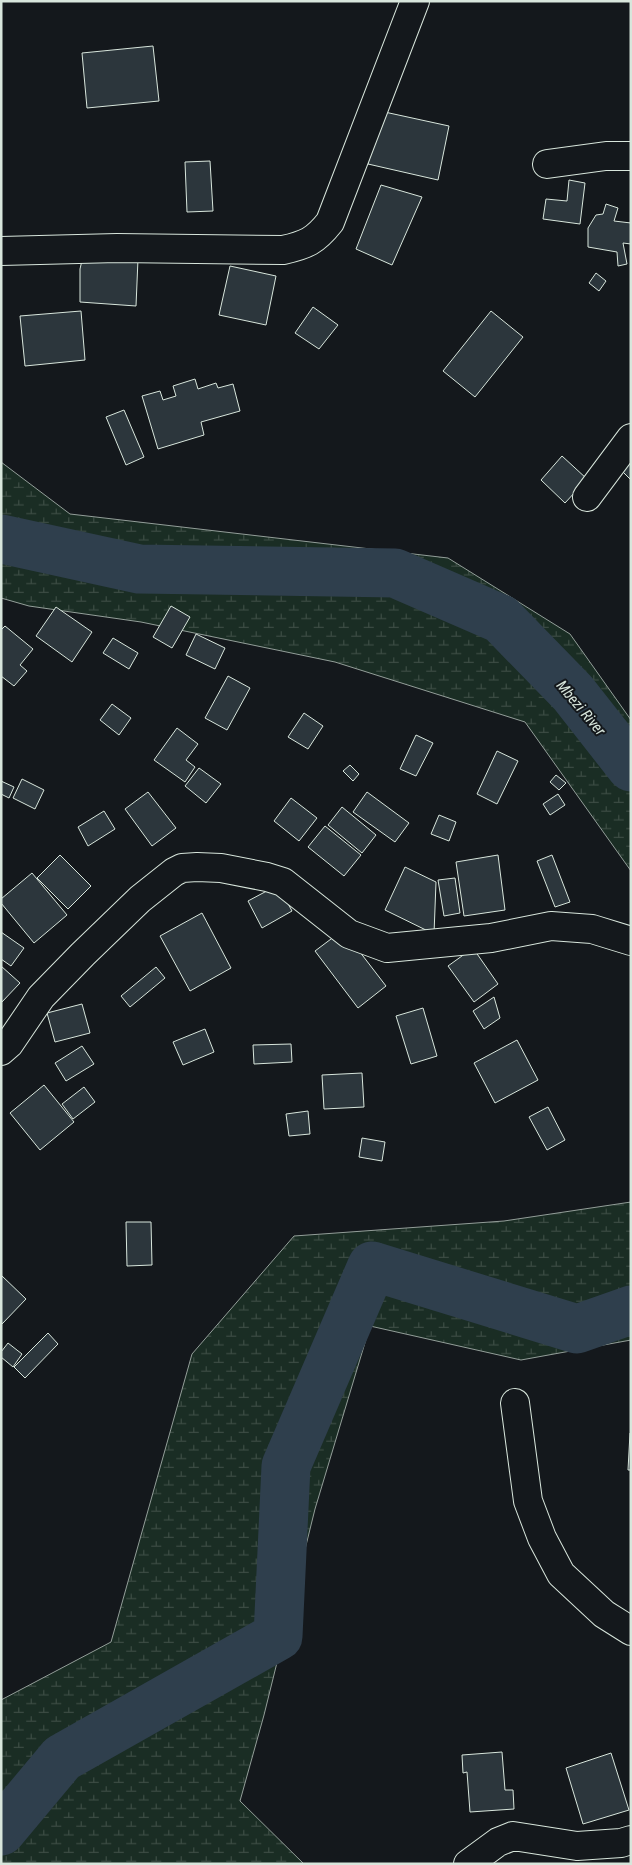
<svg xmlns="http://www.w3.org/2000/svg" width="632" height="1865" font-family="'Roboto Condensed',sans-serif">
	<defs>
		<pattern id="wetland-marsh" width="20" height="14" patternUnits="userSpaceOnUse" patternTransform="scale(1.25)"><rect width="20" height="14" fill="#1a2d24"/><path d="M1 5h8M5 5V1M11 12h8M15 12V8" fill="none" stroke="#3b4b43"/></pattern>
	</defs>
	<rect width="100%" height="100%" fill="#14181c"/>
	<path fill="url(#wetland-marsh)" stroke="#939e99" d="M1,462l69,52 378,44 122,76 61,86v151l-106,-149 -190,-60 -194,-40 -112,-16 -28,-8z
		M631,1202v138l-110,20 -151,-34 -55,183 -51,206 -24,86 64,63h-303v-164l110,-58 81,-288 102,-118 210,-15z"/>
	<g fill="none" stroke-linecap="round" stroke-linejoin="round">
		<path stroke="#2f3f4d" stroke-width="49" d="M1,539l138,30 256,4 106,46 72,74 58,74
			M1,1831l61,-73 216,-122 8,-170 86,-200 205,63 54,-19"/>
	</g>
	<path fill="#2c363c" stroke="#d8e6dc" d="M153,46l6,55 -72,7 -5,-55z
		M380,111l69,15 -11,54 -70,-16z
		M210,161l3,50 -26,1 -2,-50z
		M569,180l16,3 -5,41 -37,-5 3,-20 21,2z
		M381,185l41,12 -30,68 -36,-16z
		M606,204l12,4 -4,13 17,2v21l-8,-1 4,21 -9,2 -1,-14 -29,-5v-19l8,-13 7,-1z
		M83,256l55,3 -2,47 -56,-4v-33z
		M230,266l46,10 -10,49 -47,-10z
		M596,273l10,8 -7,10 -10,-8z
		M313,307l25,18 -19,24 -24,-16z
		M81,311l4,49 -60,6 -5,-50z
		M491,311l32,26 -48,60 -32,-26z
		M195,379l3,10 18,-6 2,5 15,-4 7,27 -39,11 3,13 -46,14 -16,-53 18,-5 3,9 13,-4 -3,-10z
		M124,410l20,47 -18,8 -20,-48z
		M562,456l25,23 -22,24 -24,-23z
		M631,460v20l-11,-11z
		M171,606l19,11 -18,31 -19,-11z
		M56,607l36,25 -20,30 -36,-26z
		M5,626l28,23 -13,16 7,6 -13,15 -13,-10v-46z
		M196,634l29,14 -10,21 -29,-14z
		M113,638l25,15 -9,16 -26,-16z
		M228,676l22,12 -23,42 -22,-12z
		M112,704l19,14 -12,17 -19,-15z
		M304,713l19,13 -15,23 -20,-12z
		M177,728l21,16 -12,16 9,7 -10,15 -31,-22z
		M416,735l17,8 -17,33 -16,-7z
		M497,751l21,10 -21,43 -20,-10z
		M350,765l9,9 -6,7 -10,-10z
		M199,768l22,16 -15,19 -21,-17z
		M556,775l10,8 -7,7 -9,-8z
		M22,779l22,11 -9,19 -22,-11z
		M1,781l13,6 -5,11 -8,-4z
		M148,792l28,36 -24,18 -27,-37z
		M367,792l42,31 -14,19 -42,-30z
		M558,794l7,11 -15,10 -7,-11z
		M291,798l26,20 -18,23 -25,-20z
		M342,807l34,28 -14,18 -34,-28z
		M104,811l11,18 -27,17 -10,-19z
		M439,815l17,7 -7,19 -18,-7z
		M325,826l36,29 -17,21 -36,-29z
		M60,855l31,31 -23,23 -31,-31z
		M498,855l7,55 -41,6 -8,-54z
		M552,855l18,47 -15,5 -18,-46z
		M405,867l31,15 -2,52 -49,-24z
		M32,873l35,42 -33,28 -33,-40v-4z
		M455,878l5,35 -16,3 -6,-36z
		M278,885l14,26 -30,17 -14,-27z
		M202,913l29,55 -41,23 -30,-55z
		M343,930l43,56 -28,22 -43,-57z
		M1,932l23,16 -13,18 -10,-7z
		M473,948l25,36 -24,18 -26,-36z
		M1,966l19,17 -19,20z
		M156,967l9,11 -35,29 -9,-11z
		M494,997l6,21 -16,11 -11,-18z
		M82,1004l8,29 -35,9 -8,-29z
		M423,1008l14,48 -26,8 -15,-48z
		M205,1029l9,23 -31,13 -10,-23z
		M517,1040l21,40 -43,23 -21,-40z
		M291,1044l1,18 -38,2 -1,-19z
		M82,1046l12,18 -28,17 -11,-18z
		M362,1073l2,34 -40,2 -2,-34z
		M44,1085l30,37 -34,28 -30,-37z
		M84,1087l11,15 -22,17 -11,-15z
		M548,1107l17,33 -18,10 -18,-33z
		M308,1111l2,23 -21,2 -3,-22z
		M362,1138l23,4 -3,19 -23,-4z
		M126,1222h25l1,43 -25,1z
		M1,1275l25,24 -24,25h-1z
		M48,1333l10,11 -33,34 -11,-11z
		M8,1343l14,11 -9,13 -12,-10v-5z
		M630,1433h1v37h-3z
		M502,1752l3,38h8l1,19 -44,3 -3,-40 -4,1 -1,-18z
		M611,1753l18,57 -46,14 -17,-56z"/>
	<g fill="none" stroke-linecap="round" stroke-linejoin="round">
		<g stroke="#d8e6dc" stroke-width="30">
			<path id="minor" d="M547,164l59,-8h25
				M1,251l116,-3 166,2c23,-5 32,-9 47,-28l85,-221
				M587,497l44,-59
				M1,1051l8,-7 32,-47 42,-43 57,-55 34,-27 8,-4 15,-1 24,1 46,9 16,5 66,52 38,14 104,-10 60,-12 41,3 39,12
				M515,1403l13,98 14,37 19,36 43,40 27,17
				M468,1864l30,-22 15,-6 64,10 44,-3 10,-3"/>
		</g>
		<use href="#minor" stroke="#14181c" stroke-width="28"/>
	</g>
	<g text-anchor="middle" dominant-baseline="central" stroke-width="4" stroke-linejoin="round" paint-order="stroke">
		<g font-size="15" font-style="italic" fill="#d8e6dc" stroke="#14181c">
			<text transform="translate(581 708) rotate(50)">Mbezi River</text>
		</g>
	</g>
	<rect width="632" height="1865" fill="none" stroke="#d8e6dc" stroke-width="5"/>
</svg>
